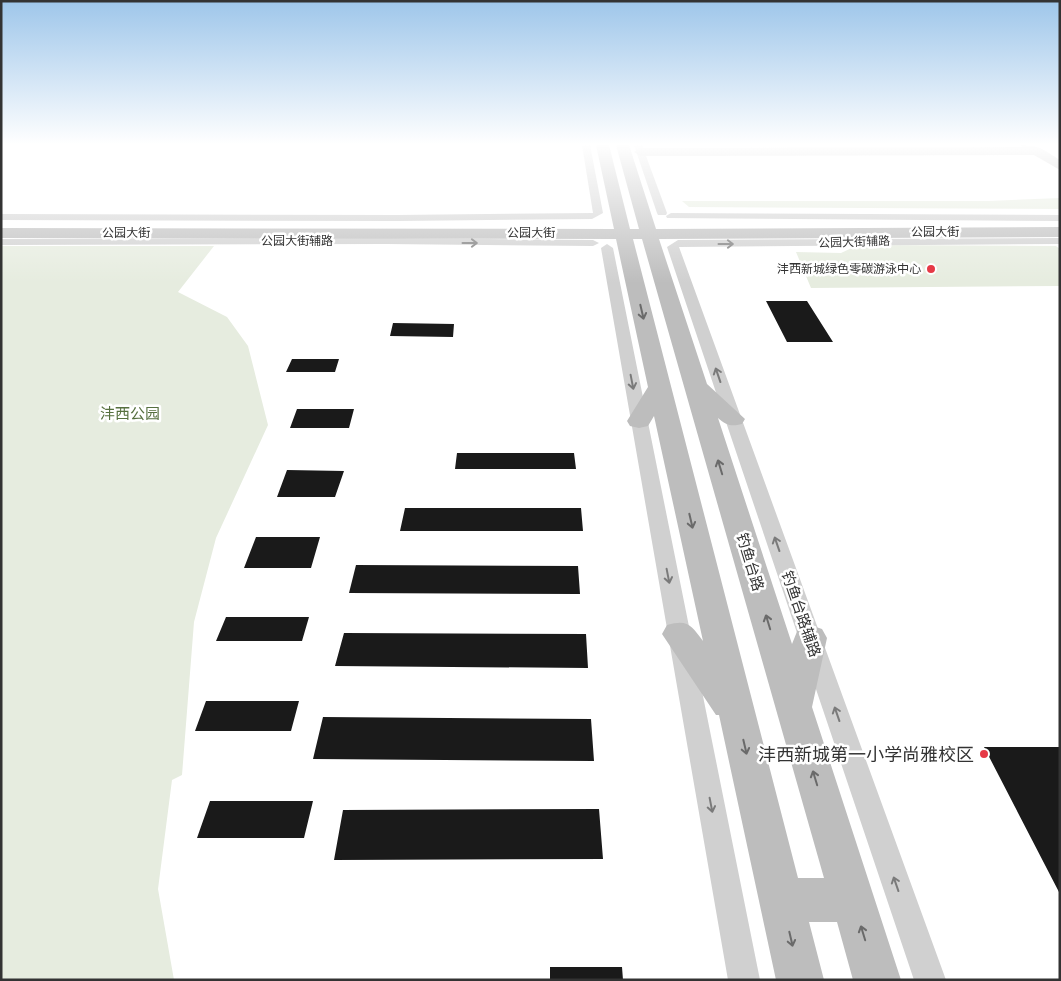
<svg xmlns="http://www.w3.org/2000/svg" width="1061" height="981" font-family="Raleway,'Noto Sans SC',sans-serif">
	<rect width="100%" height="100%" fill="#fff"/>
	<path fill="#e6ecdf" d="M1060,198v11l-371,-2 -7,-6h307z
		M858,245l198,1 4,3v37l-249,2 -15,-36 45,1z
		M1,246h213l-36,46 49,25 21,29 20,79 -52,113 -22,84 -12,153 -10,5 -14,109 16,91h-173z"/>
	<path fill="#1a1a1a" d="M766,301h41l26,41h-46z
		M393,323l61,1 -1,13 -63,-1z
		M292,359h47l-4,13h-49z
		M297,409h57l-5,19h-59z
		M457,453h117l2,16h-121z
		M287,470l57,1 -9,26h-58z
		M405,508h176l2,23h-183z
		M256,537h64l-9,31h-67z
		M356,565l222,1 2,28 -231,-1z
		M226,617h83l-7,24h-86z
		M344,633l242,1 2,34 -253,-2z
		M206,701h93l-8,30h-96z
		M323,717l268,2 3,42 -281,-2z
		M984,747h76v147z
		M210,801h103l-9,37h-107z
		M599,809l4,50 -269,1 9,-50z
		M550,967h72l1,13h-73z"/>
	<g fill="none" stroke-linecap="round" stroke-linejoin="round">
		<path fill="#d0d0d0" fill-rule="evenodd" d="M582,145h8l13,68 -11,6 -194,2 -397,-1v-6l397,1 195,-2z
			M634,145h8l25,68 -1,2h-8l-1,-2z
			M671,213l389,2v6l-393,-3 -1,-2z
			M387,238l206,2 6,3 -6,3 -206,-2 -386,1v-6z
			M1060,238v6l-381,3 267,733h-32l-247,-733 11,-7z
			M607,244l6,4 147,732h-32l-127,-732z"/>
		<path fill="#bdbdbd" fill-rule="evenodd" d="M596,145h13l21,84h9l-23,-84h13l27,84 404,-2v10l-401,2 48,145 38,35 -3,5c-11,3 -16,1 -24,-6l74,226 6,-15 12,-4 12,4 5,9 -15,69 89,273h-48l-16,-58h-28l15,58h-48l-57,-265h-3l-54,-81 5,-9c21,-6 24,0 36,16l-49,-225 -6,10 -9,2 -9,-2 -3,-5 21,-34 -32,-148 -615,-1v-10l613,1zM633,239h9l182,639h-26z
			M1021,145c18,0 23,5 39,15v10l-26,-15 -393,1 -7,-4 7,-4 381,-1z"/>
	</g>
	<defs><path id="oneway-shaft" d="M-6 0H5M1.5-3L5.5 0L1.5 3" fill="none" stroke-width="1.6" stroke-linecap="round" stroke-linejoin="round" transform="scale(1.25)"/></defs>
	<g stroke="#7a7a7a">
		<use href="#oneway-shaft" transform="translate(470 243)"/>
		<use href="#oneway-shaft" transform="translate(726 244)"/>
		<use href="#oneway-shaft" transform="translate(718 375) rotate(-109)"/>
		<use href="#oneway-shaft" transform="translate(632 382) rotate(79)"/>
		<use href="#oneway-shaft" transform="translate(777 544) rotate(-109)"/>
		<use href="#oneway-shaft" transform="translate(668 576) rotate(79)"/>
		<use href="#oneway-shaft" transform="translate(837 714) rotate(-109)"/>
		<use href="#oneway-shaft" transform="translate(711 805) rotate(79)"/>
		<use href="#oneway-shaft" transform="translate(896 884) rotate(-109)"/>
	</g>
	<g stroke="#6a6a6a">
		<use href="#oneway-shaft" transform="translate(642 312) rotate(77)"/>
		<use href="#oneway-shaft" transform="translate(720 467) rotate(-107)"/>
		<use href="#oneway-shaft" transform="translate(691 521) rotate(77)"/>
		<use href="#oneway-shaft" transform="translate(768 622) rotate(-107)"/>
		<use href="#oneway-shaft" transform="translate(745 747) rotate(77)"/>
		<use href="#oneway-shaft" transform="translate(815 778) rotate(-107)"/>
		<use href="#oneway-shaft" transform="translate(863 933) rotate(-107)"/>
		<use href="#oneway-shaft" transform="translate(791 939) rotate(77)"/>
	</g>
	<linearGradient id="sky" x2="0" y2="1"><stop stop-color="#9ec6ea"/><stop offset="0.51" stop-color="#fff"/><stop offset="1" stop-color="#fff" stop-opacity="0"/></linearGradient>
	<rect width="1061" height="283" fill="url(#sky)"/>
	<g fill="#e63946" stroke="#fff" stroke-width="2">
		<circle cx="931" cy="269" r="5"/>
		<circle cx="984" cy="754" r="5"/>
	</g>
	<g text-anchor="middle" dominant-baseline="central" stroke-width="5" stroke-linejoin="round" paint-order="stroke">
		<g font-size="12" fill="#333" stroke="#fff">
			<text x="935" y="232">公园大街</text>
			<text x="126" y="233">公园大街</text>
			<text x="531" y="233">公园大街</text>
			<text x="297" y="241">公园大街辅路</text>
			<text transform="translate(854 242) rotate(-2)">公园大街辅路</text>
		</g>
		<g font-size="12" fill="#333" stroke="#fff" text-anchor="end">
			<text x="921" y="269">沣西新城绿色零碳游泳中心</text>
		</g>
		<g font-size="15" fill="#56703f" stroke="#fff">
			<text x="130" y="414">沣西公园</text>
		</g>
		<g font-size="15" fill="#333" stroke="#fff">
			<text transform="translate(750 562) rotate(73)">钓鱼台路</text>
			<text transform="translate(801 614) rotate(71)">钓鱼台路辅路</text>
		</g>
		<g font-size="18" fill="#333" stroke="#fff" text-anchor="end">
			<text x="974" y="754">沣西新城第一小学尚雅校区</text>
		</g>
	</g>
	<rect width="1061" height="981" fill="none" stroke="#333333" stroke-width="5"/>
</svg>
